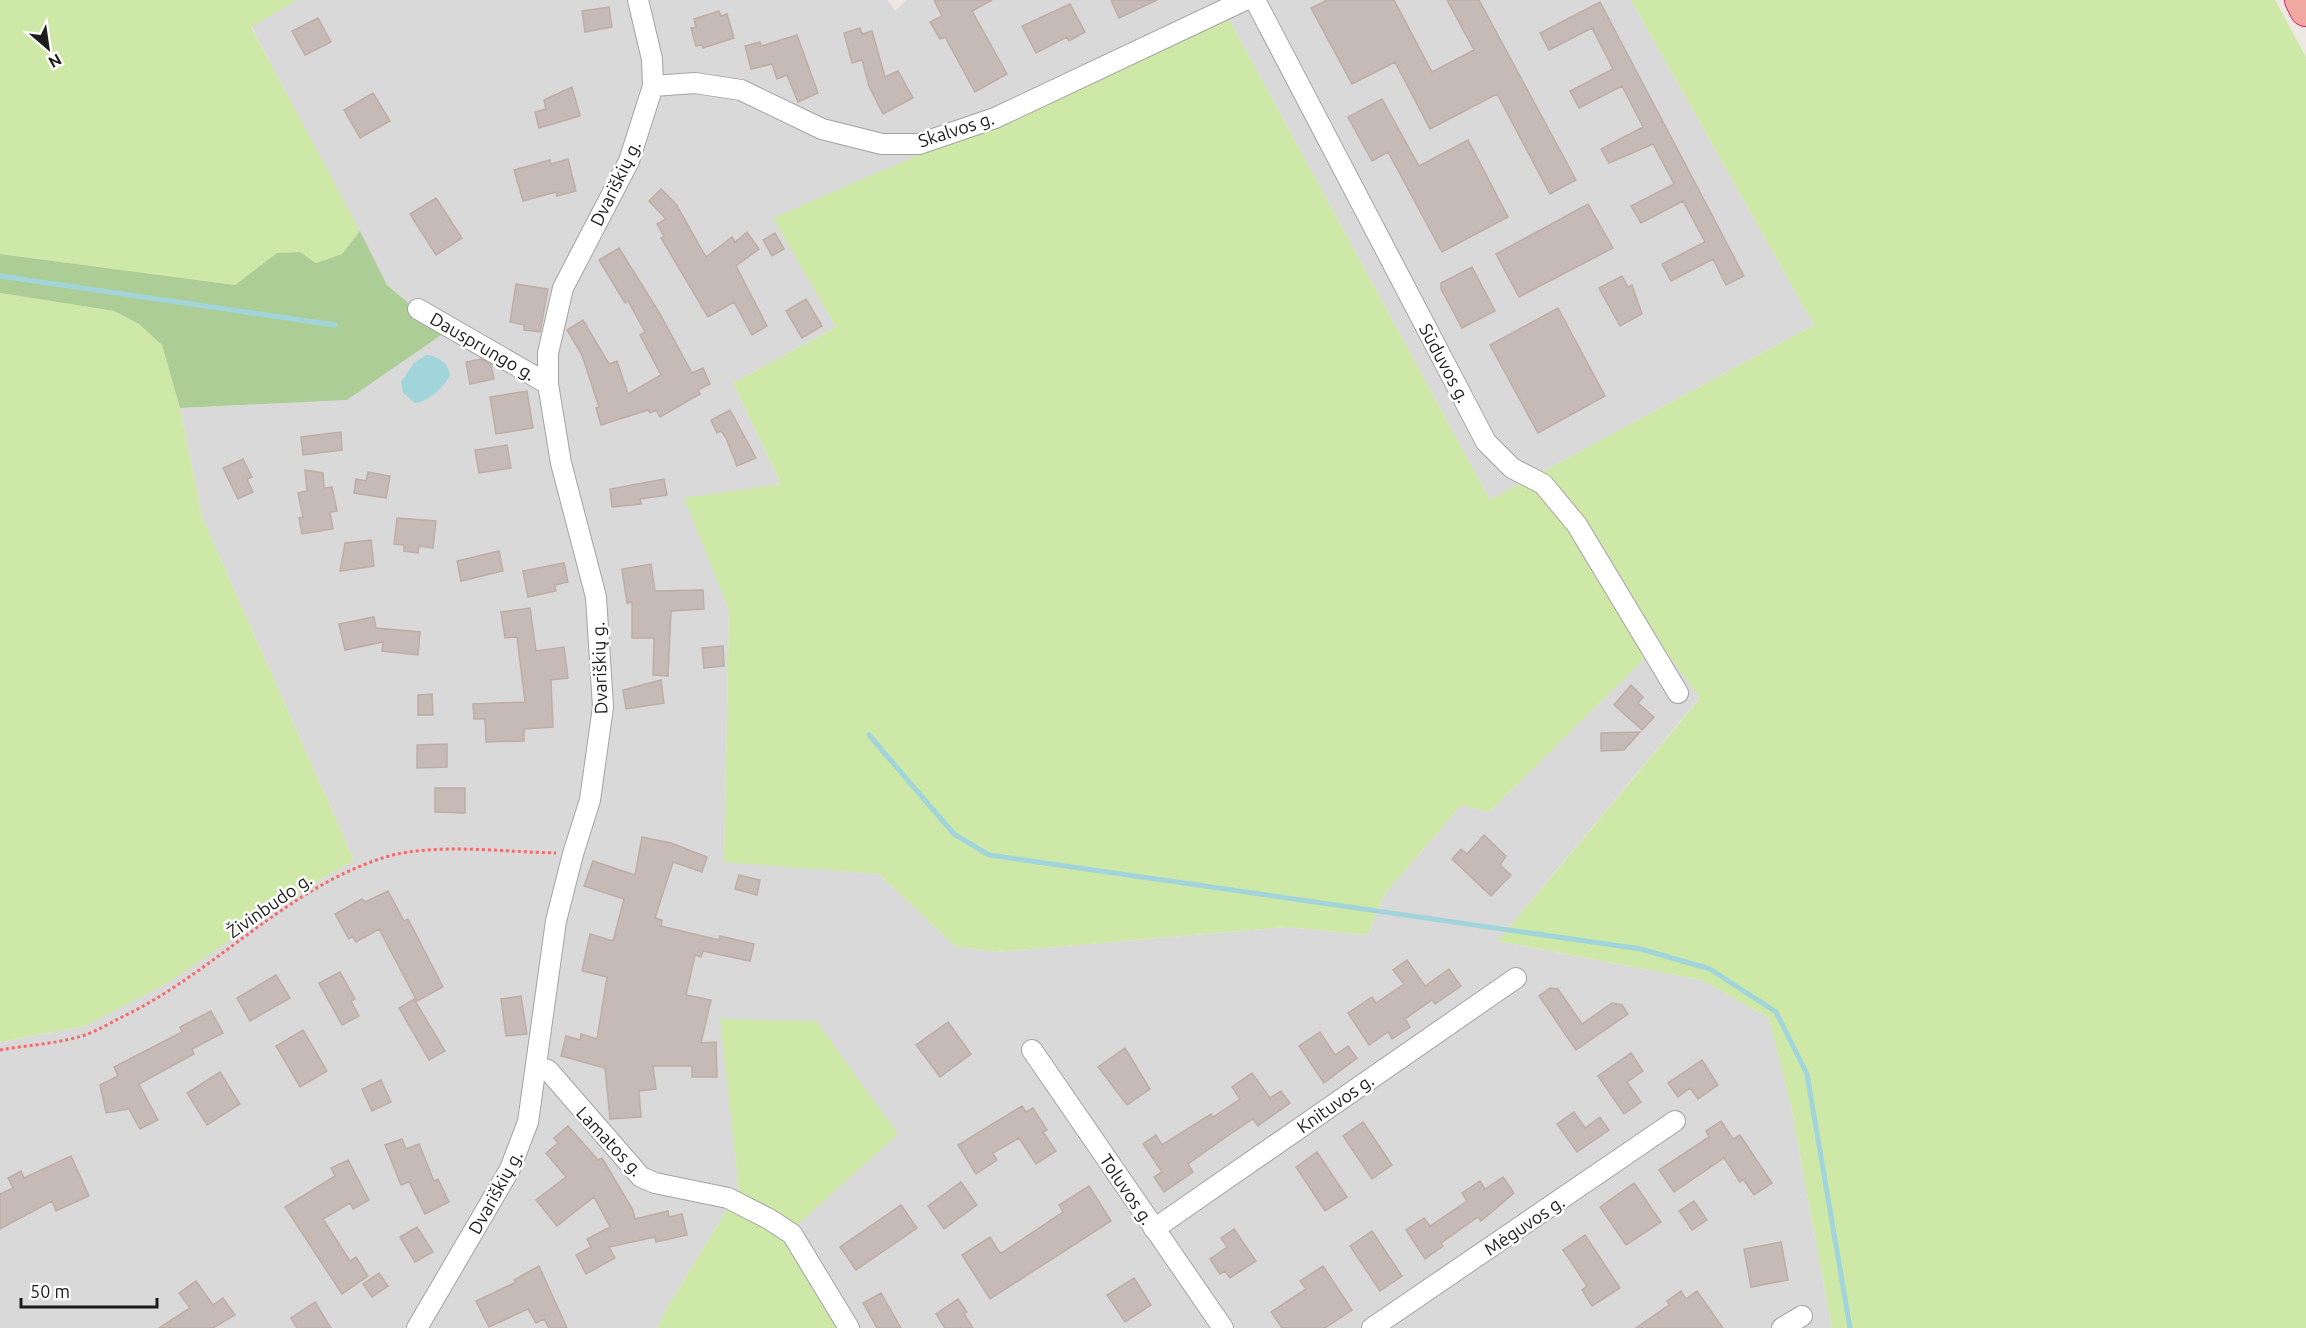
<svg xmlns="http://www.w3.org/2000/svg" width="2306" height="1328" font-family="Ubuntu,sans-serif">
	<rect width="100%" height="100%" fill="#eee8e2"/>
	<path fill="#dad9d9" d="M297,0h591l7,11 12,-11h724l183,325 -324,175 -265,-488 -171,84 -280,122 62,109 -103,56 48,101 -96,15 44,111 -5,251 155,13 76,72 41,6 291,-25 81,8 16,-40 77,-90 28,7 171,-169 40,54 -202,244 204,39 67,38 22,88 41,222h-994l-54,-91 -63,-218 18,171 -72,118 -9,20h-658v-286l85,-16 217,-136 52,-30 -152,-343 -22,-109 167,-8 96,-67 -56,-48 -136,-259z"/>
	<path fill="#cee8a7" d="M0,0h297l-46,27 109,204 -18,23 -26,9 -16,-11 -22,1 -43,32 -235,-31z
		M1631,0h644l31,57v1271h-474l-41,-222 -22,-88 -67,-38 -204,-39 202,-243 -40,-55 -171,169 -28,-7 -77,90 -16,40 -81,-8 -291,25 -41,-6 -76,-72 -155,-12 5,-252 -45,-112 97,-14 -48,-101 103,-56 -63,-109 157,-68 295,-138 265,488 324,-175z
		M0,293l114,18 25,13 23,21 18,63 22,109 152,343 -52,30 -134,93 -83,43 -85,16z
		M720,1019l96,2 82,113 -114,103 54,91h-180l9,-20 72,-118z"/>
	<path fill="#adcd97" d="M360,231l27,54 57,48 -97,67 -167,8 -18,-63 -23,-21 -25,-13 -114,-18v-39l235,31 42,-32 23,-1 16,11 26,-9z"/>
	<path fill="#a2d5db" d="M426,355c11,0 23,9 24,20 -5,12 -22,27 -35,28l-12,-10 -2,-11 13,-19z"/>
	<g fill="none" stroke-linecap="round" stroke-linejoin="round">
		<path stroke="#a2d5db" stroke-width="5" d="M0,276l335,49
			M869,735l85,99 35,21 652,94 69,20 66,43 31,62 43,254"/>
	</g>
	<path fill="#c5bab5" stroke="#bfada4" stroke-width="1.5" d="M934,0h58l-20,11 35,63 -32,18 -30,-55 -5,2 -10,-17 12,-6z
		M1111,0h46l-38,18z
		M1327,0h67l38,72 42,-22 -27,-50h32l97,180 -26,14 -53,-100 -67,35 -35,-67 -43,22 -41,-76z
		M1600,2l144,274 -18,9 -13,-26 -42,22 -9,-17 43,-22 -22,-41 -42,22 -10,-17 43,-22 -21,-40 -44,19 -8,-14 42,-22 -21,-41 -43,22 -9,-17 43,-22 -21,-41 -43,22 -9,-17z
		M1070,4l15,28 -16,9 -2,-4 -31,16 -14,-27z
		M609,7l3,20 -27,5 -3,-21z
		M719,11l2,5 6,-2 7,24 -31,10 -1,-3 -6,1 -5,-18 5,-1 -2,-8z
		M318,18l13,24 -26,13 -13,-24z
		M860,28l2,6 10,-3 13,46 13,-6 15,27 -30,16 -14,-28 -7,-26 -10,3 -8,-30z
		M797,35l21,58 -20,9 -11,-27 -10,4 -5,-15 -21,5 -6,-23 15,-4 1,4z
		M572,87l8,29 -41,12 -4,-16 11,-3 -2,-9z
		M373,93l17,28 -30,17 -16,-28z
		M1382,99l37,67 49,-26 40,77 -66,35 -54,-100 -16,9 -24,-44z
		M568,159l8,32 -19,5 -1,-4 -33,9 -9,-31 36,-10 1,4z
		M661,189l15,15 30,53 26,-20 3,5 12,-10 12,17 -23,17 31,60 -15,9 -18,-33 -26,15 -47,-79 3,-2 -7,-12 9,-5 -17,-18z
		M436,198l26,40 -26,17 -26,-41z
		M1588,204l25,44 -94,49 -23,-43z
		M775,233l9,16 -12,7 -9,-16z
		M619,248l41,66 32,59 11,-5 7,16 -12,6 2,4 -40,23 -4,-7 -6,3 -2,-3 -47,15 -5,-17 3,-1 -17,-52 -15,-25 16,-10 26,44 8,-3 11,33 33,-19 -21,-40 5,-3 -17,-31 -3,2 -26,-43z
		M1472,267l23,44 -33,17 -21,-39v-6z
		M1622,276l6,11 4,-2 10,29 -22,12 -21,-38z
		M516,284l32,5 -8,43 -16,-2v-5l-14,-3z
		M806,299l16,27 -20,12 -16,-27z
		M1558,308l47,88 -67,37 -48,-88z
		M481,359l10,6 3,14 -24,5 -4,-22z
		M527,391l6,37 -37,6 -6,-37z
		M730,410l26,48 -19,8 -11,-28 -5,-7 -4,2 -6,-13z
		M341,432l1,18 -39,5 -2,-18z
		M507,445l4,23 -32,5 -4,-23z
		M243,459l9,18 -5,2 6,13 -15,7 -15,-31z
		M305,470l18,3 1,15 8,-1 5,24 -7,1 3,17 -31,5 -3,-16 4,-1 -5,-24 9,-2z
		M368,472l22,4 -4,22 -32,-5 2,-14 10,2z
		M664,479l3,16 -27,4 1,5 -29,3 -2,-18z
		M397,518l39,3 -3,27 -14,-2 -1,7 -14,-2v-6l-10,-1z
		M371,540l3,26 -34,5 5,-28z
		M499,551l4,20 -42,10 -4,-20z
		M564,563l4,19 -13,3 1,6 -28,6 -5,-26z
		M651,564l4,27 48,-1 1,19 -33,2 -3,65 -15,-1 1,-37h-22v-36l-5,1 -5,-34z
		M530,608l6,43 28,-4 4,31 -17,2 2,47 -29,2v12l-38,1 -1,-23h-11l-1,-15 52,-2 -8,-65 -12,1 -4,-26z
		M374,617l2,11 44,4 -2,23 -36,-4 1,-9 -38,8 -6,-26z
		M723,646l1,20 -20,2 -2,-20z
		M661,680l3,23 -38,6 -3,-19z
		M1631,685l12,12 -5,6 16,14 -12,13 -28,-25z
		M432,694l1,21h-15v-20z
		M1640,732l-16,18 -23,1v-18z
		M447,744v23l-30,1v-23z
		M435,788h30v25l-30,-1z
		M1484,835l22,21 -6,9 11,10 -20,21 -39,-37 9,-10 6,5z
		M642,837l29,6 36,14 -5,15 -29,-10 -18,56 7,2 -1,6 58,14 1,-4 34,8 -4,17 -47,-10 -2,6 -6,-2 -9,40 25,5 -10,43 15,-1 1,35h-25v-11h-39l3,23 -17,2 2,26 -31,2 -5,-51 -44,-12 5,-20 14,4 1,-6 16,5 10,-62 -25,-6 8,-37 23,7 11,-42 -40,-13 9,-25 42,14z
		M739,875l21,5 -3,15 -22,-6z
		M388,891l16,30 4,-2 35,68 -26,14 -38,-72 -23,13 -4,-6 -3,3 -14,-25 27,-15 3,3z
		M1407,960l18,26 24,-17 12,17 -26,18 -3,-4 -27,19 5,8 -18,12 -4,-7 -19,13 -21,-32 24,-16 4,6 28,-19 -11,-14z
		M340,972l15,27 -4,2 8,15 -17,9 -23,-42z
		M276,975l14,23 -40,23 -13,-23z
		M1550,988l8,1 24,35 30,-21 10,2 6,9 -52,36 -37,-54z
		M521,996l6,38 -21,2 -5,-37z
		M414,999l31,52 -16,9 -30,-52z
		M211,1011l12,22 -31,16 2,5 -55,30 19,36 -18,9 -11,-20 -23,4 -6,-28 18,-9 -4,-9 68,-35 -2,-5z
		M948,1022l23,32 -31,23 -24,-32z
		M303,1030l24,41 -27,16 -24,-41z
		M1320,1032l15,23 13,-9 9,12 -33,25 -25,-37z
		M1125,1048l25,41 -23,16 -29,-38z
		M1631,1053l12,18 -16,11 14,20 -17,12 -26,-38z
		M1702,1060l16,25 -20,14 -8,-11 -12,9 -10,-14z
		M220,1072l20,32 -33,21 -20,-32z
		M1252,1073l18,25 11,-7 9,12 -32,23 -5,-7 -27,18 -38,27 5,8 -29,20 -10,-15 8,-5 -19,-28 13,-9 6,10 49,-31 2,3 27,-18 -8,-12z
		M381,1080l10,22 -19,9 -10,-22z
		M1022,1106l4,6 7,-4 14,22 -4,2 13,19 -20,13 -17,-26 -26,15 4,7 -21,14 -18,-29z
		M1574,1112l11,16 15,-11 9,13 -32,22 -20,-28z
		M1721,1121l12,18 7,-4 32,48 -18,12 -11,-16 -3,3 -16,-24 -50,34 -15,-22 50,-33 -3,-6z
		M1363,1122l29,43 -20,14 -29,-43z
		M568,1126l30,34 4,-2 31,52 2,9 33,-8 1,6 13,-3 5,21 -31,7 -1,-5 -46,10 6,11 -29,16 -10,-19 15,-8 -4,-8 23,-12 -16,-30 -37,29 -21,-26 30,-23 -20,-24 12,-10 -4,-5z
		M402,1139l4,10 13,-5 15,37 4,-2 11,23 -24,12 -16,-32 -8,3 -16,-40z
		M1317,1152l30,45 -22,14 -29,-44z
		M71,1156l18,40 -33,15 -4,-10 -52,28v-35l13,-6 -5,-10 13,-7 3,7z
		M348,1160l21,40 -16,9 -3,-6 -27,16 27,42 6,-4 12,19 -26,18 -57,-87 50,-31 -4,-8z
		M1503,1177l11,16 -33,28 -3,-4 -37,26 2,3 -18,13 -19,-29 18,-12 6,8 37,-25 -5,-8 18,-12 5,8z
		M961,1182l16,23 -33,24 -16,-23z
		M1634,1183l27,39 -35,23 -26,-38z
		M1089,1186l22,35 -121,78 -28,-44 28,-18 10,16 3,-1 60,-40 -4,-7z
		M1694,1201l13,19 -15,10 -13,-19z
		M901,1205l16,23 -61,42 -16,-23z
		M417,1227l16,25 -18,10 -15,-25z
		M1234,1229l22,32 -26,17 -5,-7 -5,3 -10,-15 17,-12 -6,-9z
		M1372,1231l30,45 -22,15 -30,-45z
		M1585,1235l35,53 -28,18 -10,-16 5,-4 -24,-36z
		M1781,1242l7,38 -37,7 -7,-38z
		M539,1266l28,62h-18l-5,-9 -8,4 -8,-14 -39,18 -13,-26 40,-19 -2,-2z
		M1323,1266l29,44 -27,18h-43l-11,-16 35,-23 -6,-8z
		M379,1273l9,13 -16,11 -9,-13z
		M1134,1278l17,27 -26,17 -18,-27z
		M196,1281l17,24 10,-7 12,17 -22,13h-54l31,-20 -11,-15z
		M1681,1291l5,8 11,-8 26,37h-87l33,-23 -2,-4z
		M881,1293l20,35h-24l-14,-25z
		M958,1299l9,13 -3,2 9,14h-28l-9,-14z
		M315,1302l16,26h-34l-6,-10z"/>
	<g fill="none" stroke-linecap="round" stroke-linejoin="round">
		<g stroke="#a3a3a3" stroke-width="22">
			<path id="minor" d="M1255,0l231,442 26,26 31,16 34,41 101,168
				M653,86l42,-3 46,7 81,39 60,15h37l76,-26 250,-118
				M418,309l130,75
				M1032,1050l191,278
				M538,1067l10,3 93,107 14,6 73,15 41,21 23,15 57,94
				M1154,1229l362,-251
				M417,1328l93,-159 18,-47 28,-201 17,-67 17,-54 13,-93 -7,-110 -35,-134 -13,-79v-31l15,-65 66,-127 24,-75 -1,-27 -14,-59
				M1372,1328l303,-207
				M1782,1328l20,-12"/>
		</g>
		<g stroke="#d62575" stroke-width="34">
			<path id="trunk" d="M2301,0l5,10"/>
		</g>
		<path stroke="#f86869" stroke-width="3" stroke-dasharray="3 3" stroke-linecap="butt" d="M0,1050c27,-5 58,-6 85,-15 12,-4 25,-12 37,-18 94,-45 165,-131 267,-161 47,-13 117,-4 167,-3"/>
		<use href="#minor" stroke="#fff" stroke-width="20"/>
		<use href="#trunk" stroke="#f0a8a0" stroke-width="32"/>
	</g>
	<g text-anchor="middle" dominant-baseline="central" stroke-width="5" stroke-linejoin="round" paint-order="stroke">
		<g font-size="18" fill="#1c1c1c" stroke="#fff">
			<text transform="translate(956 129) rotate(-18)">Skalvos g.</text>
			<text transform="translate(615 183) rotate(-64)">Dvariškių g.</text>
			<text transform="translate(483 346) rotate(30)">Dausprungo g.</text>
			<text transform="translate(1445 363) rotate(62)">Sūduvos g.</text>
			<text transform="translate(599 668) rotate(-92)">Dvariškių g.</text>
			<text transform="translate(269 905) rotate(-35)">Živinbudo g.</text>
			<text transform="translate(1335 1103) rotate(-35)">Knituvos g.</text>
			<text transform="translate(610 1141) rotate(47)">Lamatos g.</text>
			<text transform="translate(1127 1189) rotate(56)">Toluvos g.</text>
			<text transform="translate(495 1192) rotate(-61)">Dvariškių g.</text>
			<text transform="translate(1524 1225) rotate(-34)">Mėguvos g.</text>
		</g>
	</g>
	<g transform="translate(48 48) rotate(151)" stroke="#ffffff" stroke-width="4.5" paint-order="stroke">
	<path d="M0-4.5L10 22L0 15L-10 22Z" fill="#1c1c1c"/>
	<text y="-9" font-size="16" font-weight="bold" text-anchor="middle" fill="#1c1c1c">N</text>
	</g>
	<path d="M21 1298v9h136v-9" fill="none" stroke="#1c1c1c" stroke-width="3"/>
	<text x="30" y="1298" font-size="18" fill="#1c1c1c" stroke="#ffffff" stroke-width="4.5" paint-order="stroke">50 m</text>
</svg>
